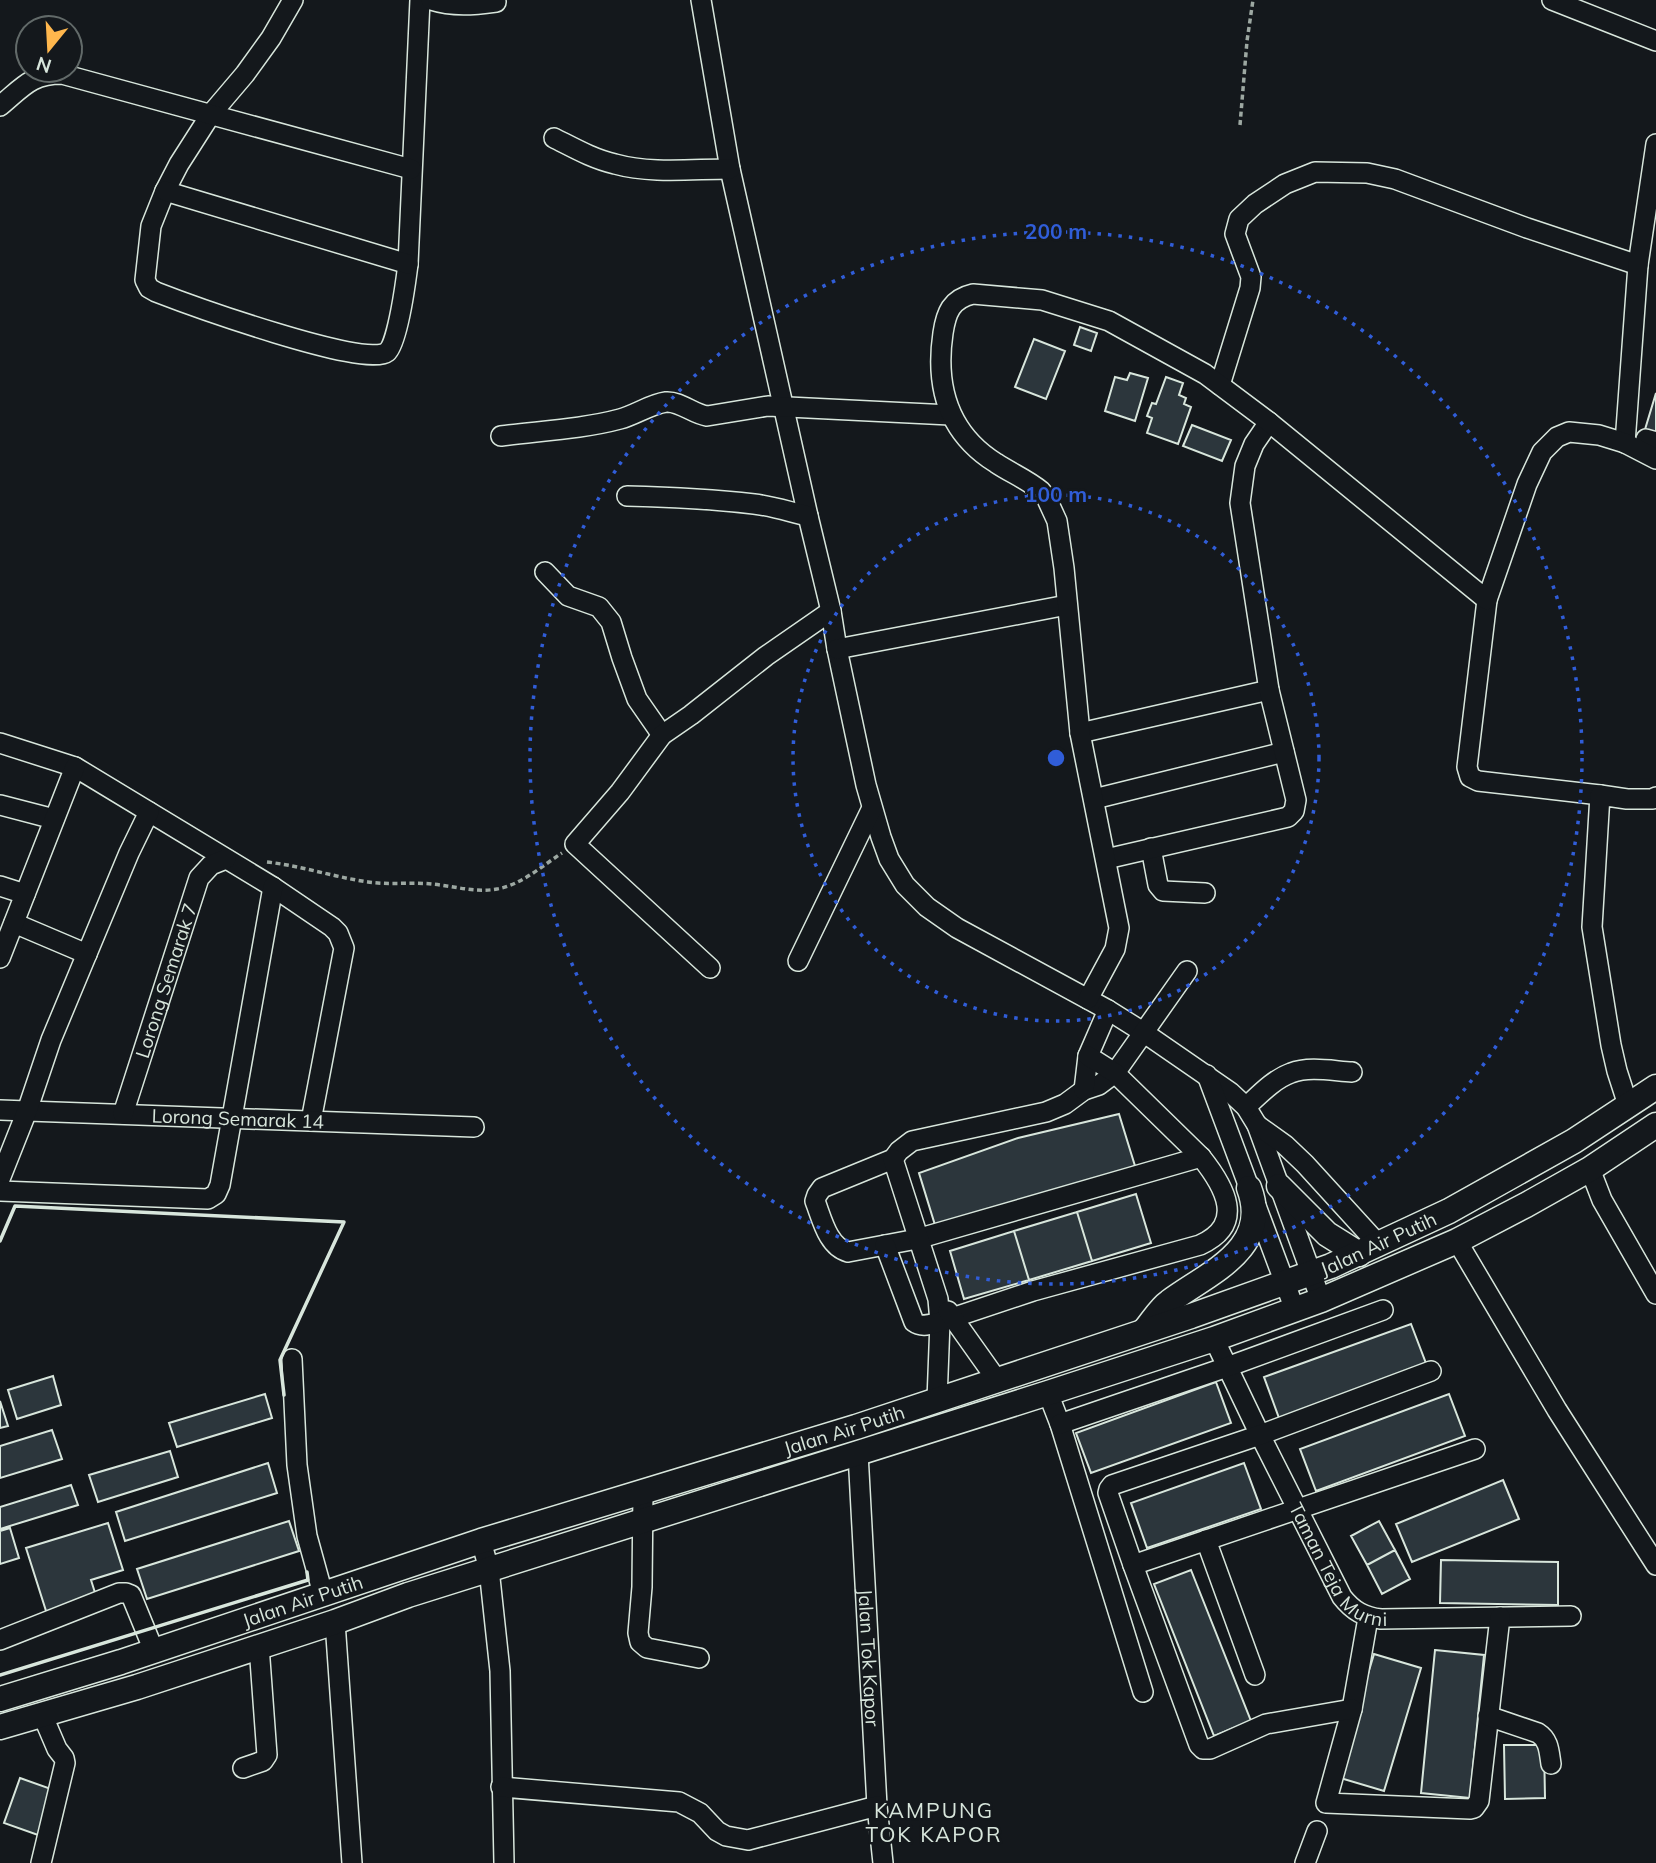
<svg xmlns="http://www.w3.org/2000/svg" width="1656" height="1863" font-family="Mulish,sans-serif">
	<rect width="100%" height="100%" fill="#14181c"/>
	<path fill="#2c363c" stroke="#d8e6dc" stroke-width="2" d="M1080,327l17,6 -6,18 -17,-6z
		M1034,339l31,12 -19,48 -31,-12z
		M1130,373l18,5 -13,43 -30,-10 10,-34 12,3z
		M1166,377l17,6 -4,12 7,3 -2,6 7,3 -13,37 -31,-11 5,-15 -5,-2 5,-13 4,1z
		M1656,393v47l-13,-4z
		M1192,425l39,15 -9,21 -39,-15z
		M1119,1114l16,52 -96,36 -104,23 -16,-52 99,-35z
		M1136,1194l15,49 -59,18 -15,-49z
		M1077,1212l15,49 -63,19 -15,-49z
		M1014,1231l15,49 -65,19 -14,-48z
		M1411,1324l16,42 -148,52 -15,-41z
		M53,1376l8,29 -44,14 -9,-29z
		M1216,1382l15,41 -140,50 -15,-40z
		M265,1394l7,24 -95,29 -8,-24z
		M1449,1394l16,42 -149,55 -16,-42z
		M0,1401l8,25 -8,2z
		M52,1430l10,29 -62,19v-32z
		M170,1451l8,26 -80,25 -9,-27z
		M268,1463l9,30 -152,48 -9,-29z
		M1244,1463l17,46 -114,39 -16,-45z
		M1503,1480l16,39 -107,43 -16,-38z
		M71,1485l7,20 -78,24v-22z
		M289,1521l10,30 -152,48 -10,-30z
		M1379,1521l16,29 -28,15 -16,-29z
		M108,1523l15,47 -32,10 6,19 -50,15 -21,-66z
		M10,1528l9,30 -19,6v-33z
		M1395,1550l15,29 -28,15 -15,-29z
		M1441,1560l117,2v43l-118,-2z
		M1191,1570l60,151 -37,15 -60,-152z
		M1435,1650l49,5 -14,143 -49,-5z
		M1374,1654l47,14 -37,123 -47,-14z
		M1504,1745h40l1,53 -40,1z
		M20,1778l34,12 -16,45 -34,-12z"/>
	<g fill="none" stroke-linecap="round" stroke-linejoin="round">
		<g stroke="#d8e6dc" stroke-width="22">
			<g id="minor">
				<path d="M293,0l-22,38 -26,36 -34,40 -32,50 -14,27 -14,35 -6,54 4,8 7,4c31,12 210,77 231,60 11,-9 19,-72 21,-88l12,-264"/>
				<path d="M431,0c22,7 43,5 65,2"/>
				<path d="M701,0l29,169 78,347 23,95 6,38 29,136 15,52 8,22 16,26 22,22 30,21 151,82 35,22 87,60 16,15 11,18 64,175"/>
				<path d="M1552,0l104,41"/>
				<path d="M0,106c23,-19 31,-32 62,-32l349,95"/>
				<path d="M554,138c20,10 39,21 61,26 36,10 77,5 115,5"/>
				<path d="M165,191l243,73"/>
				<path d="M1220,385l30,-97 1,-11 -16,-43 4,-15 16,-15 30,-20 30,-12 52,1 28,6 132,49 111,37"/>
				<path d="M501,436c38,-5 82,-7 119,-17 15,-4 31,-15 46,-17 14,-1 27,12 41,14l61,-10 182,9"/>
				<path d="M1646,439l10,3"/>
				<path d="M1625,443l13,-178 18,-121"/>
				<path d="M627,496c42,1 85,3 127,8 18,2 36,8 54,12"/>
				<path d="M545,572l23,24 31,11 12,15 11,36 15,41 25,36"/>
				<path d="M1487,600l-20,167 3,10 8,4 122,14"/>
				<path d="M837,649l230,-44"/>
				<path d="M1080,733l189,-43"/>
				<path d="M0,743l75,24 198,120 59,40 6,6 6,15 -33,173"/>
				<path d="M1094,799l190,-47"/>
				<path d="M0,805l54,14"/>
				<path d="M1151,848l7,37 5,6 42,2"/>
				<path d="M1106,859l182,-42 6,-6 2,-11 -27,-110 -29,-187 5,-37 9,-22 15,-22"/>
				<path d="M0,886l25,8"/>
				<path d="M14,923l73,31"/>
				<path d="M0,958l75,-191"/>
				<path d="M798,961l74,-153"/>
				<path d="M710,968l-135,-124 45,-52 42,-57 29,-20 75,-59 65,-45"/>
				<path d="M1187,971l-72,102 -16,12 -15,5 -19,14 -19,8 -134,29 -13,10 -6,8 -71,29 -5,7 -2,6c7,18 13,46 33,51l69,-13 284,-82"/>
				<path d="M1088,999l27,-50 4,-21 -39,-195 -16,-165 -7,-47 -11,-24 -5,-6c-13,-11 -30,-18 -45,-28 -48,-30 -61,-76 -53,-130 3,-20 8,-34 30,-39l69,6 67,21 96,53 64,48 218,178 40,-116 15,-32 15,-15 12,-5 30,3 26,8 31,16"/>
				<path d="M1207,1075l88,235"/>
				<path d="M1084,1090l4,-34 20,-46"/>
				<path d="M1628,1105l-11,-34 -6,-26 -19,-118 8,-132 27,4h26l3,-2"/>
				<path d="M1246,1107c13,-12 28,-28 45,-34 18,-7 42,-2 61,-1"/>
				<path id="s1" d="M0,1110l474,17"/>
				<path id="s2" d="M123,1114l76,-236 12,-13 15,-6"/>
				<path d="M1257,1125l28,20 20,19 73,80"/>
				<path d="M893,1159l45,140 2,23 -3,78"/>
				<path d="M1590,1169l12,31 54,94"/>
				<path d="M0,1179l27,-68 24,-71 78,-187 20,-41"/>
				<path d="M0,1191l208,8 8,-5 4,-9 53,-298"/>
				<path d="M1457,1241l100,169 99,155"/>
				<path d="M885,1245l29,77c8,6 17,2 26,0l93,-31 167,-46c46,-21 25,-58 1,-88l-86,-84 -27,-17"/>
				<path d="M948,1311l49,69"/>
				<path id="s3" d="M1214,1339l46,96 82,162c11,14 22,20 39,22l190,-3"/>
				<path d="M292,1359l5,106 10,71 16,58"/>
				<path d="M1048,1393l12,31 83,268"/>
				<path d="M1060,1424l167,-57 156,-57"/>
				<path id="s4" d="M858,1453l19,353 6,57"/>
				<path d="M643,1491l-1,96 -4,46 2,9 7,6 52,10"/>
				<path d="M1206,1540l49,135"/>
				<path d="M481,1541l8,28 11,102 4,192"/>
				<path d="M1133,1565l342,-116"/>
				<path d="M1368,1618l-16,91 -26,94 144,6 4,-1 5,-7 21,-184"/>
				<path d="M335,1622l17,241"/>
				<path d="M0,1640l119,-47h7l5,2 23,56"/>
				<path d="M1352,1709l-86,15 -56,25h-7l-4,-4 -66,-180 -25,-72 1,-4 3,-4 148,-50 171,-64"/>
				<path d="M1488,1716l50,17c11,7 11,18 13,31"/>
				<path d="M243,1768l20,-7 4,-6 -8,-109"/>
				<path d="M501,1787l178,15 21,11 17,18 9,5 22,4 129,-34"/>
				<path d="M41,1863l24,-100 -1,-5 -7,-9 -15,-35"/>
				<path d="M1305,1863l12,-32"/>
			</g>
		</g>
		<g stroke="#d8e6dc" stroke-width="27">
			<g id="major">
				<path d="M1279,1186l48,48 32,20"/>
				<path d="M1144,1331c8,-9 15,-22 25,-29 39,-29 103,-53 80,-114"/>
				<path id="s5" d="M0,1699l121,-37 360,-121 375,-114 335,-111 140,-50 118,-55 125,-70 82,-54"/>
				<path d="M0,1727l137,-40 198,-65 73,-27 640,-202 166,-54 107,-39 136,-59 69,-36 64,-36 66,-44"/>
			</g>
		</g>
		<path stroke="#9da8a2" stroke-width="3.5" stroke-dasharray="5 3.5" stroke-linecap="butt" d="M1240,125l7,-84 6,-41
			M267,862c35,4 67,15 101,20 21,3 43,0 64,2 22,2 43,9 65,5 24,-4 45,-23 65,-36"/>
		<use href="#minor" stroke="#14181c" stroke-width="19"/>
		<use href="#major" stroke="#14181c" stroke-width="24"/>
		<path stroke="#d8e6dc" stroke-width="3.5" d="M0,1241l15,-35 329,16 -64,138 4,35
			M0,1675l308,-95 -1,-8"/>
	</g>
	<g fill="none" stroke="#305dd8" stroke-width="3.5" stroke-dasharray="3.5 7">
		<circle cx="1056" cy="758" r="263"/>
		<circle cx="1056" cy="758" r="526"/>
	</g>
	<g text-anchor="middle" dominant-baseline="central" stroke-width="5" stroke-linejoin="round" paint-order="stroke">
		<g font-size="19" fill="#d8e6dc" stroke="#14181c">
			<text stroke="none"><textPath href="#s2" startOffset="140">Lorong Semarak 7</textPath></text>
			<text stroke="none"><textPath href="#s1" startOffset="238">Lorong Semarak 14</textPath></text>
			<text stroke="none"><textPath href="#s5" startOffset="1452">Jalan Air Putih</textPath></text>
			<text stroke="none"><textPath href="#s5" startOffset="886">Jalan Air Putih</textPath></text>
			<text stroke="none"><textPath href="#s3" startOffset="262">Taman Teja Murni</textPath></text>
			<text stroke="none"><textPath href="#s5" startOffset="318">Jalan Air Putih</textPath></text>
			<text stroke="none"><textPath href="#s4" startOffset="205">Jalan Tok Kapor</textPath></text>
		</g>
		<g font-size="21" letter-spacing="2" fill="#d8e6dc" stroke="#14181c">
			<text x="934" y="1810">KAMPUNG<tspan x="934" dy="24">TOK KAPOR</tspan></text>
		</g>
	</g>
	<circle cx="1056" cy="758" r="10" fill="#305dd8" stroke="#14181c" stroke-width="3.5"/>
	<g font-size="21" text-anchor="middle" font-weight="bold" fill="#305dd8" stroke="#14181c" stroke-width="5" stroke-linejoin="round" paint-order="stroke">
		<text x="1056" y="239">200 m</text>
		<text x="1056" y="502">100 m</text>
	</g>
	<g transform="translate(49 49) rotate(198)"><circle r="33" fill="#14181c" stroke="#626a69" stroke-width="2"/>
	<path d="M0-5L12 26L0 18L-12 26Z" fill="#ffb74d"/>
	<text y="-10" font-size="19" font-weight="bold" text-anchor="middle" fill="#d8e6dc">N</text>
	</g>
</svg>
